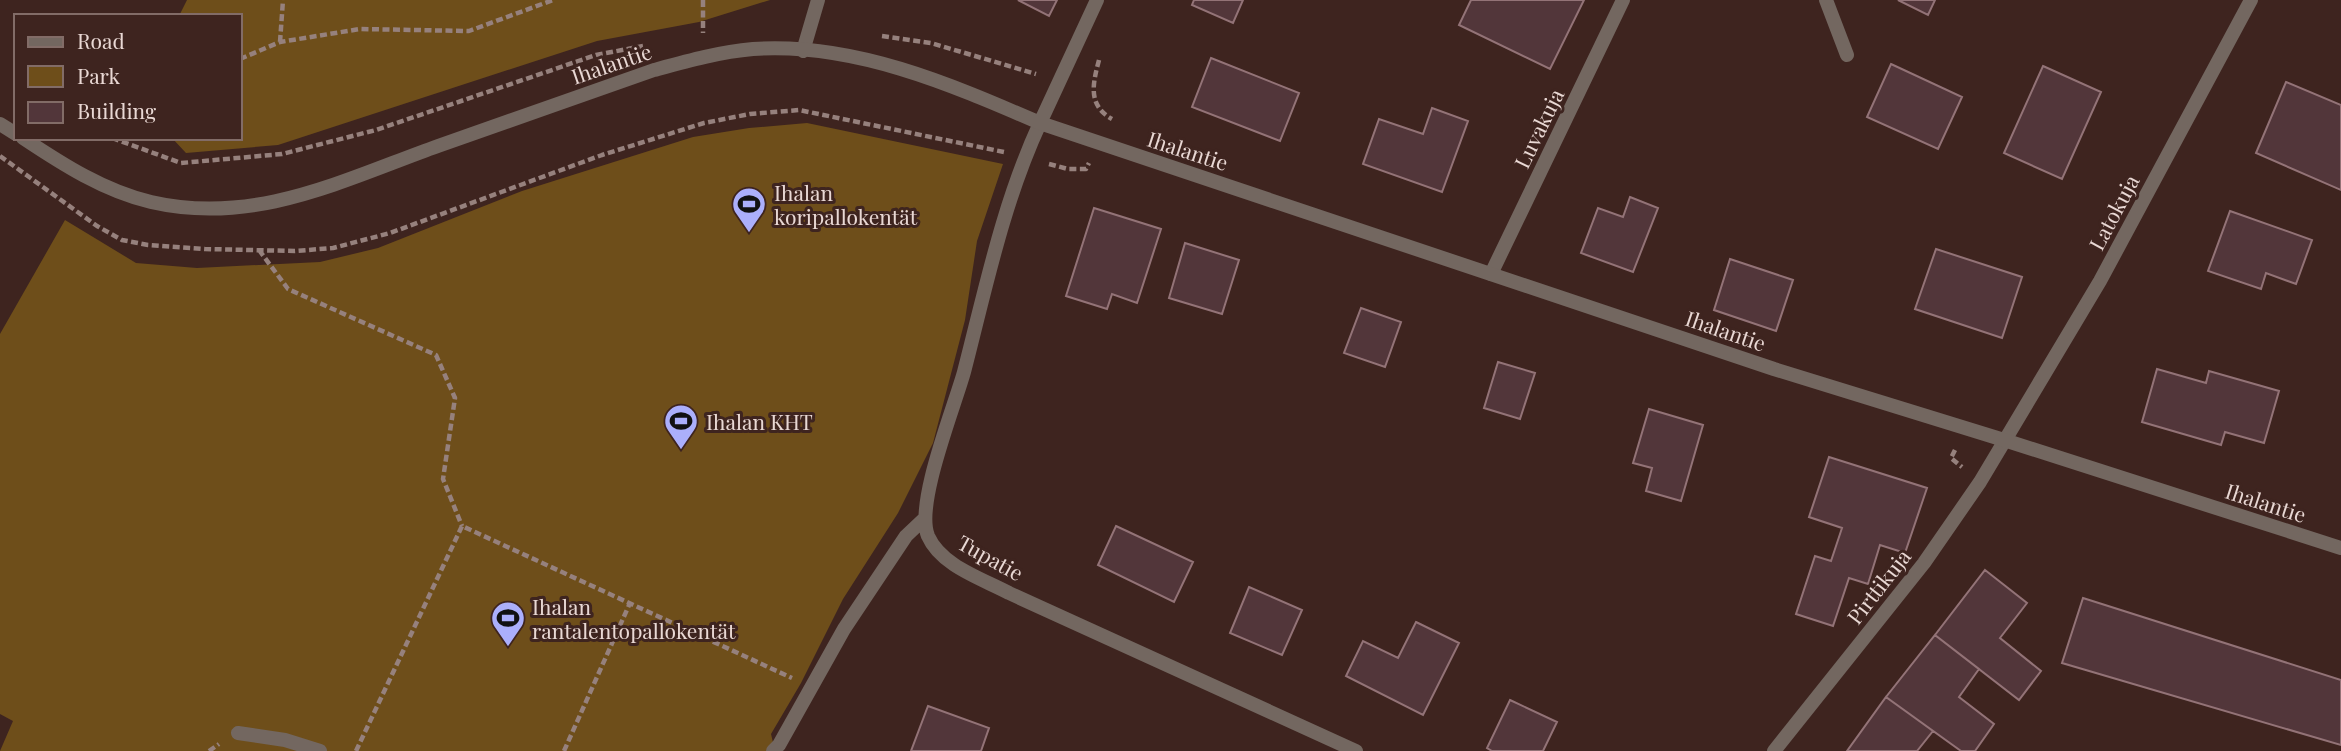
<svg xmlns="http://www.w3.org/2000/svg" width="2341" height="751" font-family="'Playfair Display',serif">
	<rect width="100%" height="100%" fill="#3e241f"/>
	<path fill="#6e4e1a" d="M187,0h583l-71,22 -102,19 -319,104 -92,8 -14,-15h68v-122h-61z
		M807,123l196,41 -26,77 -12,79 -32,123 -35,70 -55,86 -42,84 -30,51 4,17h-775l13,-30 -13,-7v-380l65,-114 71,43 61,5 123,-6 58,-14 144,-57 171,-54 56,-9z"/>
	<path fill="#52363a" stroke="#937377" stroke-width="2" d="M1018,0h39l-8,16z
		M1194,0h49l-10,23 -41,-18z
		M1471,0h113l-34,69 -91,-44z
		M1898,0h37l-7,15z
		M1211,58l88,35 -19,48 -88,-34z
		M1891,64l71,33 -24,52 -71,-32z
		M2043,66l58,26 -39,87 -58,-26z
		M2286,82l55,23v85l-85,-37z
		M1432,108l36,13 -26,71 -79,-28 16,-45 44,15z
		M1630,197l28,11 -25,64 -52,-19 17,-45 25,9z
		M1094,208l67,21 -24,74 -25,-9 -5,15 -41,-13z
		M2230,211l82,29 -16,44 -30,-11 -5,16 -53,-18z
		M1185,243l54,17 -17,54 -53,-16z
		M1936,249l86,28 -20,61 -87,-29z
		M1730,259l63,21 -17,51 -62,-21z
		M1361,308l40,14 -16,45 -41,-14z
		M1498,362l37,11 -15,46 -36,-11z
		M2157,369l49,14 3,-12 70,20 -15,52 -39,-11 -4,13 -79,-23z
		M1649,409l54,16 -22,76 -35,-10 6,-23 -19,-5z
		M1829,457l98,31 -22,65 -25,-8 -12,39 -19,-6 -16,48 -37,-12 19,-58 16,5 11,-33 -33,-11z
		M1116,526l77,36 -19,40 -76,-37z
		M1985,570l42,33 -27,35 41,33 -22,29 -84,-65z
		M1249,587l53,23 -20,45 -52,-22z
		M2083,598l258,82v65l-279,-82z
		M1416,622l43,21 -36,72 -77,-39 17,-35 35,17z
		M1935,635l44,34 -20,28 35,27 -19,27h-14l-75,-54z
		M1886,697l47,34 -16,20h-70z
		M1510,700l47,22 -14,29h-51l-5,-3z
		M928,706l61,22 -8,23h-70z"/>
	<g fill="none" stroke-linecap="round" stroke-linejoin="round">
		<path stroke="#96817d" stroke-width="4.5" stroke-dasharray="7 3.5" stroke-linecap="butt" d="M703,0v33
			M882,36l49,7 105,31
			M280,42l3,-42
			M240,59l40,-17 80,-13 109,2 84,-31
			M1099,60c-6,23 -12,45 13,59
			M112,138l69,25 101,-9 94,-24 220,-75 47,-9
			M0,156l97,70 25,14 26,5 57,4 90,2 38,-3 57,-15 212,-78 102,-32 46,-9 49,-4 205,42
			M1049,164l19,5h18l3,-6
			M259,250l29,39 148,66 19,43 -12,81 19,47
			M1955,450l-4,8 11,9
			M209,751l10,-7
			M356,751l106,-225 330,152
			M564,751l66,-148"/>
		<path stroke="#736760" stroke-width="14" d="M1826,0l21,55
			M803,51l15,-51"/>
		<path stroke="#736760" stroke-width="14" d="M1040,123c-37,80 -54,164 -76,249 -10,36 -49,132 -36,164 13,30 55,43 81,57l347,158
			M1491,274l132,-274
			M238,733l47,7 35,11
			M773,751l6,-6 65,-116 62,-93 18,-17
			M1774,751l150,-188 56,-81 120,-201 151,-281"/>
		<path stroke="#736760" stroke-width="14" d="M1040,123l57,-123
			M0,124l16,10
			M23,138c39,26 81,53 128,64 104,24 192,-22 287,-56 72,-25 144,-51 216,-76 33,-9 65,-18 99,-21 100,-7 197,35 287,74l734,246 230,71 337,108"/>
	</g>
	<defs>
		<g id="stadium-pin" transform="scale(1.75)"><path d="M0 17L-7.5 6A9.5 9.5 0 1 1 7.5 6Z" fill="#abaffb" stroke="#3e241f"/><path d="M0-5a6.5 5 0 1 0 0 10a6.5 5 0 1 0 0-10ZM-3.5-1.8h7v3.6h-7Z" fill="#111"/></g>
	</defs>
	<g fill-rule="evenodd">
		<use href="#stadium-pin" x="749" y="204"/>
		<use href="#stadium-pin" x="681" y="421"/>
		<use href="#stadium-pin" x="508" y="618"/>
	</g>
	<g text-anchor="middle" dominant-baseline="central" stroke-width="6" stroke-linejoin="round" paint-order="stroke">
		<g font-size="21" fill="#e9d8d4" stroke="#3e241f">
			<text transform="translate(611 63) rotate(-19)">Ihalantie</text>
			<text transform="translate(1538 128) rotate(-64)">Luvakuja</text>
			<text transform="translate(1188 150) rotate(18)">Ihalantie</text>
			<text transform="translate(2113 212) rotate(-62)">Latokuja</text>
			<text transform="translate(1726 330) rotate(19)">Ihalantie</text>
			<text transform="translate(2266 502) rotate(18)">Ihalantie</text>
			<text transform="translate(991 557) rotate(29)">Tupatie</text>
			<text transform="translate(1878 586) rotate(-52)">Pirttikuja</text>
		</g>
		<g font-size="21" fill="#e9d8d4" stroke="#3e241f" text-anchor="start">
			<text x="774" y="192">Ihalan<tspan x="774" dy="24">koripallokentät</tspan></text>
			<text x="706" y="421">Ihalan KHT</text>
			<text x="532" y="606">Ihalan<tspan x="532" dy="24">rantalentopallokentät</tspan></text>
		</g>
	</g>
	<rect x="14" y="14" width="228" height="126" fill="#3e241f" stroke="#826c67" stroke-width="2"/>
	<rect x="28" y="37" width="35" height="10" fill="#736760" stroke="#826c67" stroke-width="2"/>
	<text x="77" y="49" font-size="21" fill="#e9d8d4">Road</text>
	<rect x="28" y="66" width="35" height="21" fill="#6e4e1a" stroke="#826c67" stroke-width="2"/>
	<text x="77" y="84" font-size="21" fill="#e9d8d4">Park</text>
	<rect x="28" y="102" width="35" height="21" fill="#52363a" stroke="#826c67" stroke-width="2"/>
	<text x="77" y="119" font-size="21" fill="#e9d8d4">Building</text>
</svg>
